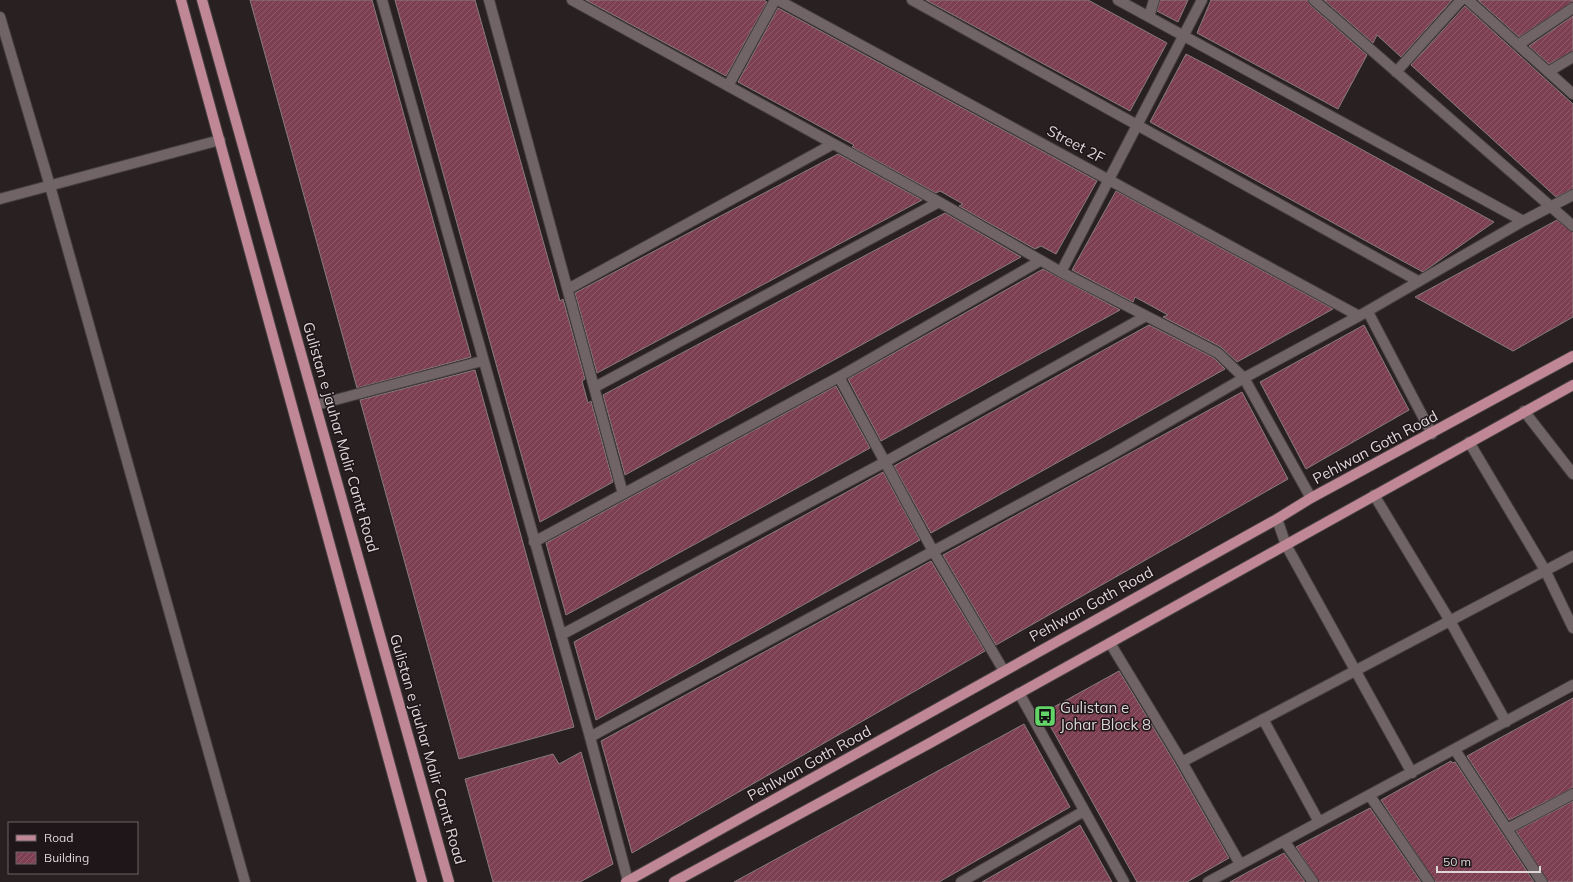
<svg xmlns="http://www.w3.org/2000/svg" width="1573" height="882" font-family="Mulish,sans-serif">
	<defs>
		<pattern id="building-hatch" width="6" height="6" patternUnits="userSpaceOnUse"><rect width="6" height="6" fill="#7d4053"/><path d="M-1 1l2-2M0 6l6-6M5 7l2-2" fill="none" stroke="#8f5b6b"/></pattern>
	</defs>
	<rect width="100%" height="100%" fill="#292022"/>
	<path fill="url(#building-hatch)" stroke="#877b7e" d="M250,0h122l99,357 -114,31z
		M395,0h80l85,301 3,-2 22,80 -3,2 6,22 3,-2 22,81 -73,40z
		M586,0h178l3,2 -41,74z
		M926,0h162l79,43 -37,68z
		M1160,0h28l-10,22 -21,-11z
		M1211,0h97l2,5 57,50 -29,54 -141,-76z
		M1324,0h128l-51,57 -24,-22 -4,8z
		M1478,0h95v2l-54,35z
		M1465,6l108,98v85l-17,8 -145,-132z
		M778,8l319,173 -41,73 -15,-8 -6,3 -76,-43 4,-2 -23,-13 -4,2 -84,-46 2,-2 -116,-63z
		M1573,16v35l-24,13 -20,-18z
		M1186,54l27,14 281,154 -71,50 -37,-20 -236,-130z
		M838,154l84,46 -325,173 -22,-80z
		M1116,191l217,118 -96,53 -16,-15 -58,-30 5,-2 -33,-18 -2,5 -61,-32z
		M945,213l76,44 -396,218 -22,-80z
		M1557,220l16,12v85l-60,34 -98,-54z
		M1043,269l77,41 -239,131 -33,-62z
		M1149,325l65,33 11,11 -294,164 -37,-67z
		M1364,325l45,85 -103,59 -46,-87z
		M475,370l99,357 -115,32 -99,-359z
		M836,386l34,62 -304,167 -20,-72z
		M1242,392l46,87 -292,166 -53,-90z
		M883,472l37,68 -324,180 -22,-78z
		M931,561l54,90 -353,202 -31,-112z
		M1119,671l57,94 53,93 -42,24h-50l-94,-169z
		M1573,698v90l-64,32 -42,-64z
		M1024,724l46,83 -131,75h-205z
		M581,752l32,112 -33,18h-87l-28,-103 88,-25 6,10z
		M1451,761l1,2 3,-1 79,120h-99l-54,-82z
		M1573,801v81h-25l-32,-51z
		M1370,808l51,74h-102l-23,-35z
		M1080,825l32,57h-130l80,-46z
		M1284,853l21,29h-75l18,-10z"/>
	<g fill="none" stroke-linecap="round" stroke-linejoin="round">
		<g stroke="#463f41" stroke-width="12">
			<path id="minor" d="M382,0l208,737 38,144
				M489,0l134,494
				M572,0l367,202 122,70 157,81 26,25 67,120
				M778,0l581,316
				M912,0l506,281
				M1118,0l405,221
				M1314,0l259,226
				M1468,0l105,94
				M0,17l50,169 195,696
				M1149,17l5,-17
				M1518,45l55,-37
				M1396,72l65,-72
				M1548,72l25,-15
				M728,86l47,-86
				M0,199l220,-59
				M1061,272l141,-272
				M568,289l265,-145
				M1368,312l64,122
				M839,377l94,174 71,120
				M595,387l344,-185
				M316,405l166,-44
				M1524,411l49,63
				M1469,442l76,128 28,58
				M1374,495l76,126 56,101
				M1277,519l9,26 126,228
				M534,542l305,-165 201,-116
				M561,635l324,-173 261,-146
				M1110,643l72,119 58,102
				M1019,693l105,189
				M1263,719l56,103
				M590,737l519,-281 135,-78 115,-62 164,-95 50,-26
				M1455,750l87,132
				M1182,762l391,-206
				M1370,796l59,86
				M1507,829l66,-35
				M1284,841l29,41
				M961,882l123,-71
				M1208,882l365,-197"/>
		</g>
		<g stroke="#463f41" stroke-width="12">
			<path id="major" d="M181,0l241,882
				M202,0l247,882
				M626,882l651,-363 34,-21 262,-142
				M674,882l256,-139 643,-358"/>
		</g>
		<use href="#minor" stroke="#706467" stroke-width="10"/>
		<use href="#major" stroke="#c08797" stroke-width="10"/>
	</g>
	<defs>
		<g id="bus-square" transform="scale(1.15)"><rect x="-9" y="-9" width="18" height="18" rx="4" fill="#63d468" stroke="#1f1619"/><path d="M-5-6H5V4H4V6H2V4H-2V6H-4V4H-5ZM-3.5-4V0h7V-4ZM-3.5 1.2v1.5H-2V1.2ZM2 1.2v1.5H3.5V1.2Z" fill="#111"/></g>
	</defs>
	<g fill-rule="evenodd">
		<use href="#bus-square" x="1045" y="716"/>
	</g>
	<g text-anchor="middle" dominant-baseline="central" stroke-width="3" stroke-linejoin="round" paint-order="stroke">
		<g font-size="15" fill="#ded7d9" stroke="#1f1619">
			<text transform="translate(1076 144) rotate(28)">Street 2F</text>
			<text transform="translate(341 437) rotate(74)">Gulistan e jauhar Malir Cantt Road</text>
			<text transform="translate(1375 447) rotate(-28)">Pehlwan Goth Road</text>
			<text transform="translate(1091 604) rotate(-29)">Pehlwan Goth Road</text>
			<text transform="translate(428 749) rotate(74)">Gulistan e jauhar Malir Cantt Road</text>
			<text transform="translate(809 763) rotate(-29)">Pehlwan Goth Road</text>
		</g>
		<g font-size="15" fill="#ded7d9" stroke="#1f1619" text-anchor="start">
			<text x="1060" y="707">Gulistan e<tspan x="1060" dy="17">Johar Block 8</tspan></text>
		</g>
	</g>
	<rect x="8" y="822" width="130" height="52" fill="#1f1619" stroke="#6b6366"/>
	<rect x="16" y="835" width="20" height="6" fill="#c08797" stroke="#6b6366"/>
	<text x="44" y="842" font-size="12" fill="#ded7d9">Road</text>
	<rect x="16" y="852" width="20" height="12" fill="url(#building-hatch)" stroke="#6b6366"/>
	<text x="44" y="862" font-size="12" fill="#ded7d9">Building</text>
	<path d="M1437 866v6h103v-6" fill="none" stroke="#ded7d9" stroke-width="2"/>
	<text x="1443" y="866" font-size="12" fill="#ded7d9" stroke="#1f1619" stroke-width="3" paint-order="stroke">50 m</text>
</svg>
